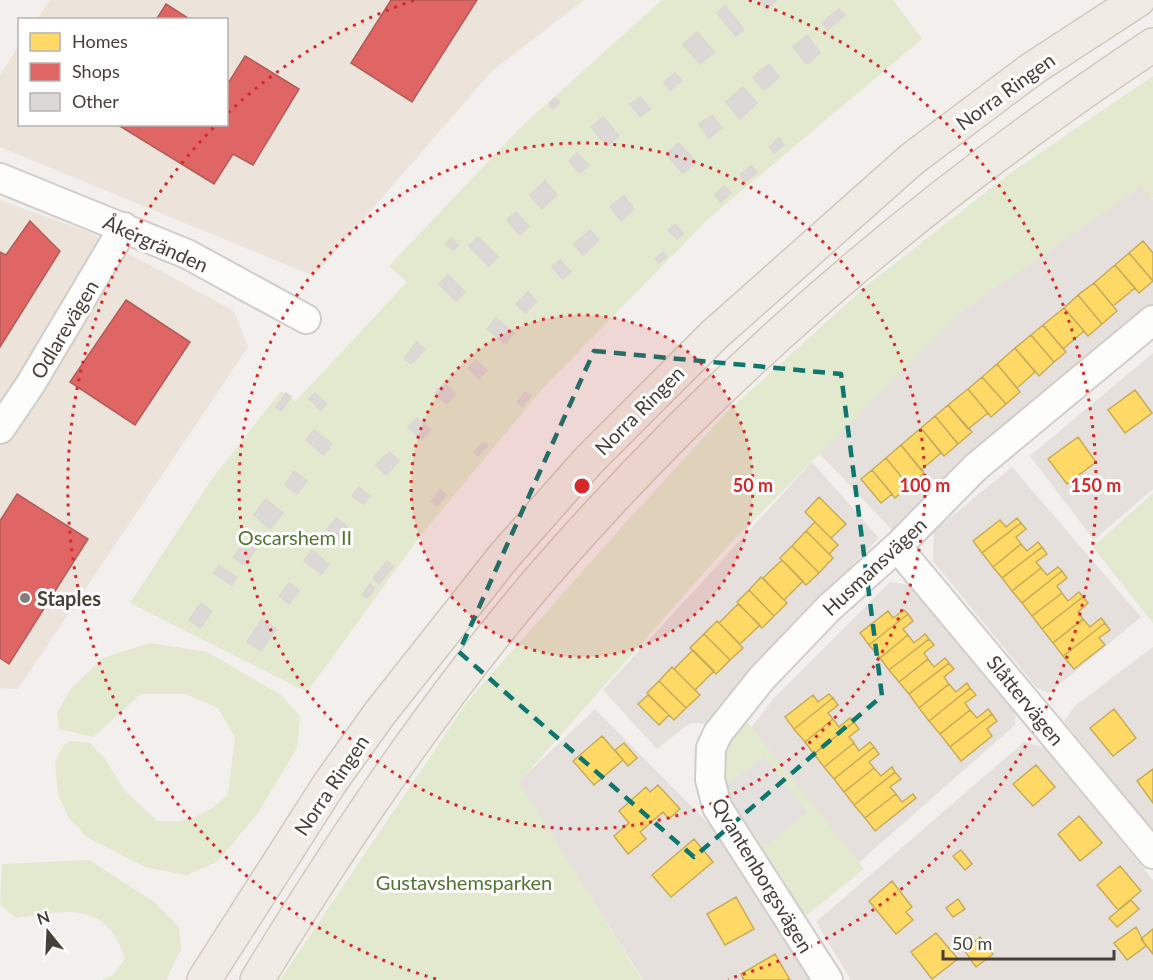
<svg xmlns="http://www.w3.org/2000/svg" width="1153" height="980" font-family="Lato,sans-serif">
	<rect width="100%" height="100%" fill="#f2efec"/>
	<path fill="#e5e0db" d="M1142,185l11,15v106l-168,141 -91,85 -75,-79 143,-142z
		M1153,353v136l-59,51 -64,-84z
		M812,462l67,76 -119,122 -47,64 -23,-1 -33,26 -54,-59z
		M1012,467l129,150 -92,76 -12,-5 -104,-127 1,-30z
		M890,582l27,4 99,122 -1,17 -159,140 -106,-136 24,-31z
		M1153,647v184l-89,-110 11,-15z
		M595,709l117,118 99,153h-168l-125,-198z
		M1024,742l19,5 110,133v100h-302l-35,-58z"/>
	<path fill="#ece3da" d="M50,0h534l-92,71 -178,205 -314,-129v-72l19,-30 1,79h206v-104l-189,-1z
		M0,200l89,32 145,79 14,36 -230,342 -18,-1z"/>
	<path fill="#e2e9cf" d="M662,0h231l29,39 -214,180 -165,169 -122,147 -114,157 -177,-89 82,-124 69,-88 15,10 111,-119 -18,-16 132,-139z
		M1153,76v123l-12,-13 -179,125 -236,237 -207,234 123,198h-362l187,-278 160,-181 99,-108 140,-127 143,-112z
		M1153,493v130l-60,-76z
		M150,643l57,9 74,43 19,21 -3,32 -41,68 -39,46 -30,13 -42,-8 -58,-30 -19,-20 -10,-23 -3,-32 8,-16 7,-5 20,2 15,16 19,31 33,31c33,3 46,-5 71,-26l7,-57 -17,-30 -32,-14h-45l-48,43 -34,-8 -2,-16 15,-26 31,-29z
		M737,709l127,160 -71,57 -68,-106 -7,-87z
		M89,860l64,41 26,26 2,22 -15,31h-65l12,-5 12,-16c-17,-59 -60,-49 -109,-41l-16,-14 2,-40z"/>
	<path fill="#e3e0dd" d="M764,757l43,56 -43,33 -43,-57z"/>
	<path fill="#ffd966" stroke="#c8ab58" stroke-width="1.5" d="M1143,241l10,12v28l-24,-28z
		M1129,253l24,28 -14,12 -24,-28z
		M1115,265l20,23 -22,18 -19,-23z
		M1094,283l23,28 -15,13 -24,-29z
		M1078,295l24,29 -14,12 -24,-28z
		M1064,308l20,23 -21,18 -20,-24z
		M1043,325l23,27 -12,10 -23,-27z
		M1031,335l23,27 -15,14 -24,-28z
		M1015,348l20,24 -18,16 -20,-24z
		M997,364l23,28 -14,12 -24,-27z
		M982,377l24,27 -15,13 -23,-28z
		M968,389l20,24 -20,16 -20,-24z
		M1135,390l17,23 -27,20 -17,-23z
		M948,405l24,27 -14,12 -23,-28z
		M935,416l23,28 -14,12 -23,-28z
		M921,428l20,25 -20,17 -20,-25z
		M1078,437l18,25 -29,22 -19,-25z
		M901,445l23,28 -15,13 -23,-28z
		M886,458l23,28 -14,12 -23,-28z
		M872,470l20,24 -11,9 -20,-24z
		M819,497l27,27 -15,14 -26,-26z
		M1017,518l4,5 -39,30 -9,-12 27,-21 6,7z
		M815,522l23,23 -9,9 -23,-23z
		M1021,523l5,6 -10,8 5,7 -28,23 -11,-14z
		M806,531l27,27 -14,15 -27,-27z
		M1038,542l4,5 -40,31 -9,-11 28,-23 6,7z
		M792,546l27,27 -13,12 -26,-27z
		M1042,547l5,7 -11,8 5,6 -29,23 -10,-13z
		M782,560l21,21 -19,19 -21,-22z
		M1058,567l4,4 -40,32 -10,-12 29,-23 6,7z
		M1062,571l5,7 -10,8 5,7 -30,23 -10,-13z
		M761,577l26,26 -13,13 -25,-26z
		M749,590l25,26 -12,12 -25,-26z
		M1079,592l4,5 -41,32 -10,-13 30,-23 6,8z
		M1083,597l5,6 -10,9 5,7 -30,24 -11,-14z
		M738,604l22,21 -20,19 -21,-21z
		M904,610l4,4 -39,31 -9,-12 28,-22 5,7z
		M908,614l5,7 -10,8 5,6 -28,23 -11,-13z
		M1101,618l4,5 -42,33 -10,-13 30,-24 7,8z
		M717,621l26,27 -13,12 -26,-26z
		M1105,623l5,7 -11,8 6,7 -31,24 -11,-13z
		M704,634l26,26 -14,14 -26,-26z
		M925,634l4,5 -40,31 -9,-12 28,-23 6,8z
		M929,639l5,6 -10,8 4,6 -29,23 -10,-12z
		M693,650l21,21 -19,19 -21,-21z
		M945,658l4,5 -40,31 -10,-12 29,-23 6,8z
		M949,663l5,6 -10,8 5,7 -30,24 -10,-14z
		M672,667l28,28 -14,13 -27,-27z
		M659,681l27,27 -12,12 -27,-27z
		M967,683l3,5 -41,33 -10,-13 30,-24 7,8z
		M970,688l6,7 -11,8 5,7 -30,24 -11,-13z
		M829,694l4,4 -39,31 -9,-12 28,-22 5,7z
		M648,695l21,20 -10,10 -21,-21z
		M833,698l5,7 -10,8 5,6 -28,23 -11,-13z
		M988,709l4,5 -42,33 -10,-13 30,-24 7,8z
		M1114,709l22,29 -23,18 -23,-28z
		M992,714l5,7 -10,8 5,7 -31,25 -11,-14z
		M850,718l4,4 -40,32 -9,-12 28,-23 6,8z
		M854,722l5,7 -10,8 5,6 -30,24 -10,-13z
		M602,736l21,24 -29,25 -21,-24z
		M870,742l4,5 -40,32 -10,-12 30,-24 5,8z
		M624,743l13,15 -9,8 -13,-16z
		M874,747l5,7 -10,8 5,6 -30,24 -10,-13z
		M1036,765l19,22 -22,19 -20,-22z
		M892,767l3,5 -41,33 -10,-13 30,-24 7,8z
		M1153,769v34l-16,-22z
		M895,772l6,7 -11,8 6,7 -31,24 -11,-13z
		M658,785l22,24 -11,10 -6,-7 -23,20 6,7 -18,15 -14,-18 15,-13 -10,-12 27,-24 4,5z
		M896,794l6,8 11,-8 3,4 -41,33 -10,-13z
		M1079,816l23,27 -22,18 -22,-27z
		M694,839l19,23 -42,35 -19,-22z
		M961,850l11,14 -7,6 -12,-14z
		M1120,866l21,25 -23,19 -21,-25z
		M892,881l20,26 -6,5 7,8 -17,14 -27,-33z
		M736,897l18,32 -29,16 -18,-31z
		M958,899l7,10 -12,8 -7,-9z
		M1131,900l8,9 -22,18 -8,-9z
		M1136,927l10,19 -19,14 -13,-17z
		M1153,929v25l-12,-15z
		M936,933l22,26 -26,20 -21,-27z
		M980,937l13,17 -17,13 -12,-17z
		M775,954l15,26h-46l-3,-6z"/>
	<path fill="#e06666" stroke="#b25b58" stroke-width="1.5" d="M391,0h86l-65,102 -61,-39z
		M166,4l25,16h-35z
		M245,56l54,33 -46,76 -20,-11 -19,30 -96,-59 108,-1v-44l3,2z
		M30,221l30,30 -60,96v-95l6,3z
		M126,300l64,42 -55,83 -65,-43z
		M17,494l71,45 -79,125 -9,-6v-137z"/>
	<path fill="#dcd8d5" stroke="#dad6d2" stroke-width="1.5" d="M759,0h16l1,1 -10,8z
		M725,6l19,23 -8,7 -19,-23z
		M839,9l6,6 -17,14 -6,-6z
		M697,32l17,20 -14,12 -17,-20z
		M807,35l13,18 -13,11 -14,-17z
		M769,64l10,13 -15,13 -11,-13z
		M675,73l7,8 -12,9 -6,-8z
		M743,87l14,16 -17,16 -14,-17z
		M640,97l10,12 -10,7 -10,-12z
		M555,98l5,4 -7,7 -4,-5z
		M712,115l10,13 -13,10 -10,-14z
		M603,117l16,19 -12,10 -16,-19z
		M779,138l5,7 -10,8 -5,-6z
		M679,143l17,19 -13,11 -17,-19z
		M577,153l12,12 -9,8 -11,-12z
		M751,166l6,6 -12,10 -5,-7z
		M545,181l12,14 -15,14 -12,-14z
		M724,186l7,7 -10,9 -6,-7z
		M624,196l10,13 -13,12 -11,-14z
		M516,212l13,14 -9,9 -13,-15z
		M675,224l8,10 -6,5 -9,-9z
		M590,230l9,10 -16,15 -9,-11z
		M478,237l20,20 -9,9 -20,-20z
		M451,238l7,7 -5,5 -7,-6z
		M663,252l4,5 -8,6 -4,-4z
		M560,260l11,12 -8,7 -11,-12z
		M448,275l17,17 -9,9 -17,-17z
		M528,292l9,9 -12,12 -9,-9z
		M496,318l18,15 -9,11 -18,-15z
		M417,342l8,7 -14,15 -7,-6z
		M476,360l11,10 -8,9 -11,-11z
		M444,383l12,11 -9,10 -12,-11z
		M525,392l6,4 -9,10 -5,-4z
		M286,393l5,4 -10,14 -5,-4z
		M315,393l12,11 -6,6 -12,-11z
		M417,418l14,12 -9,10 -14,-13z
		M314,430l18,14 -8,11 -18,-15z
		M484,442l4,3 -10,11 -4,-4z
		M389,452l10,9 -13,14 -10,-10z
		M294,471l13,10 -10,13 -12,-9z
		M359,487l11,9 -6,8 -12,-8z
		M440,490l6,5 -9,11 -6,-5z
		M266,499l17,14 -13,16 -16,-14z
		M337,518l12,11 -10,11 -12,-11z
		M249,537l10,8 -15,20 -11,-8z
		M312,550l17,14 -8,10 -17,-13z
		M387,561l6,5 -14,18 -6,-5z
		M219,566l18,11 -5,8 -18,-12z
		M289,583l10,8 -10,13 -10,-8z
		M370,584l5,4 -8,10 -5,-3z
		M201,603l11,8 -12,17 -11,-8z
		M262,619l14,10 -15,22 -14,-9z"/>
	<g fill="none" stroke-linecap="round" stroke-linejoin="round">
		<g stroke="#d0cdca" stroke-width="32">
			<path id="minor" d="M0,178l187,76 119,65
				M0,429l30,-44 94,-158
				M897,547l256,307
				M828,980l-111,-173 -7,-28 1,-31 7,-15 44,-55 67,-70 68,-61 79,-80 177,-147"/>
		</g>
		<g stroke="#d2c9bc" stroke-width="36">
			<path id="major" d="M204,980l126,-197 50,-70 125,-158 84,-95 125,-125 198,-176 120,-90 106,-69
				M257,980c84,-138 179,-279 284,-402 179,-207 384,-382 612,-533"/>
		</g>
		<use href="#minor" stroke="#fdfdfc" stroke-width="28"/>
		<use href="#major" stroke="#f0ece5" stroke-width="33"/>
	</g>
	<path fill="none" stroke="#0f766e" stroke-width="4.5" stroke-dasharray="12 8" stroke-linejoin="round" d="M594,351l247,23 41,322 -188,161 -235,-205z"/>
	<circle cx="582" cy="486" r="171" fill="#d62828" fill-opacity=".12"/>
	<g fill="none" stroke="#d62828" stroke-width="3" stroke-dasharray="3 6">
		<circle cx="582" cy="486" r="171"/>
		<circle cx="582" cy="486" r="343"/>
		<path d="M436 979A514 514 0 0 1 215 126M228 113A514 514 0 0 1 415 0M749 0A514 514 0 0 1 728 979"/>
	</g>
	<circle fill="#837d78" stroke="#fff" stroke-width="2" cx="25" cy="598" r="6"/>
	<g text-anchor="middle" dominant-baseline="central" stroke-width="6" stroke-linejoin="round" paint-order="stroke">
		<g font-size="20" fill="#474039" stroke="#fff">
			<text transform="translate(1005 91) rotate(-36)">Norra Ringen</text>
			<text transform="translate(156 243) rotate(24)">Åkergränden</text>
			<text transform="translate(64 329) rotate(-59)">Odlarevägen</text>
			<text transform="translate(639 410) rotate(-45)">Norra Ringen</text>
			<text transform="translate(874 566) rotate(-43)">Husmansvägen</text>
			<text transform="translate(1026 700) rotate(51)">Slåttervägen</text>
			<text transform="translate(331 785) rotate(-56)">Norra Ringen</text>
			<text transform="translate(763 875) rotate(59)">Qvantenborgsvägen</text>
		</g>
		<g font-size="20" fill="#507530" stroke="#fff">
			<text x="295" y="537">Oscarshem II</text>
			<text x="464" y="882">Gustavshemsparken</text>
		</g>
		<g font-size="20" font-weight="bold" fill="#474039" stroke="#fff" text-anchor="start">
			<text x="37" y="598">Staples</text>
		</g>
	</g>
	<circle cx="582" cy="486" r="9" fill="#d62828" stroke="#fff" stroke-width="3"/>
	<g font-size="18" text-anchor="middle" font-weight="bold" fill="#d62828" stroke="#fff" stroke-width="6" stroke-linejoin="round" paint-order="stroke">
		<text x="753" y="492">50 m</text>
		<text x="925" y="492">100 m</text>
		<text x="1096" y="492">150 m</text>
	</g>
	<rect x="18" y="18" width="210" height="108" fill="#ffffff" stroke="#b5b3b0" stroke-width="1.5"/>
	<rect x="30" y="33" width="30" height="18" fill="#ffd966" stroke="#b5b3b0" stroke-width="1.5"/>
	<text x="72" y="48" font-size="18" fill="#474039">Homes</text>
	<rect x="30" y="63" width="30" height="18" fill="#e06666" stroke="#b5b3b0" stroke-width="1.5"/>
	<text x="72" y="78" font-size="18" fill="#474039">Shops</text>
	<rect x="30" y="93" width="30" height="18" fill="#dcd8d5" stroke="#b5b3b0" stroke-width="1.5"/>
	<text x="72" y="108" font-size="18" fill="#474039">Other</text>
	<g transform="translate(48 932) rotate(342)" stroke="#ffffff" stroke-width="4.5" paint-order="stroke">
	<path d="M0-4.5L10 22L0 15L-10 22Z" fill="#474039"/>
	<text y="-9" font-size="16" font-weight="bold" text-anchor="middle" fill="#474039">N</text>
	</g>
	<path d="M943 950v9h171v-9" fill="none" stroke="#474039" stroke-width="3"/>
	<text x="952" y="950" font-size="18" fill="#474039" stroke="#ffffff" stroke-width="4.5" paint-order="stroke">50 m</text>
</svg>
